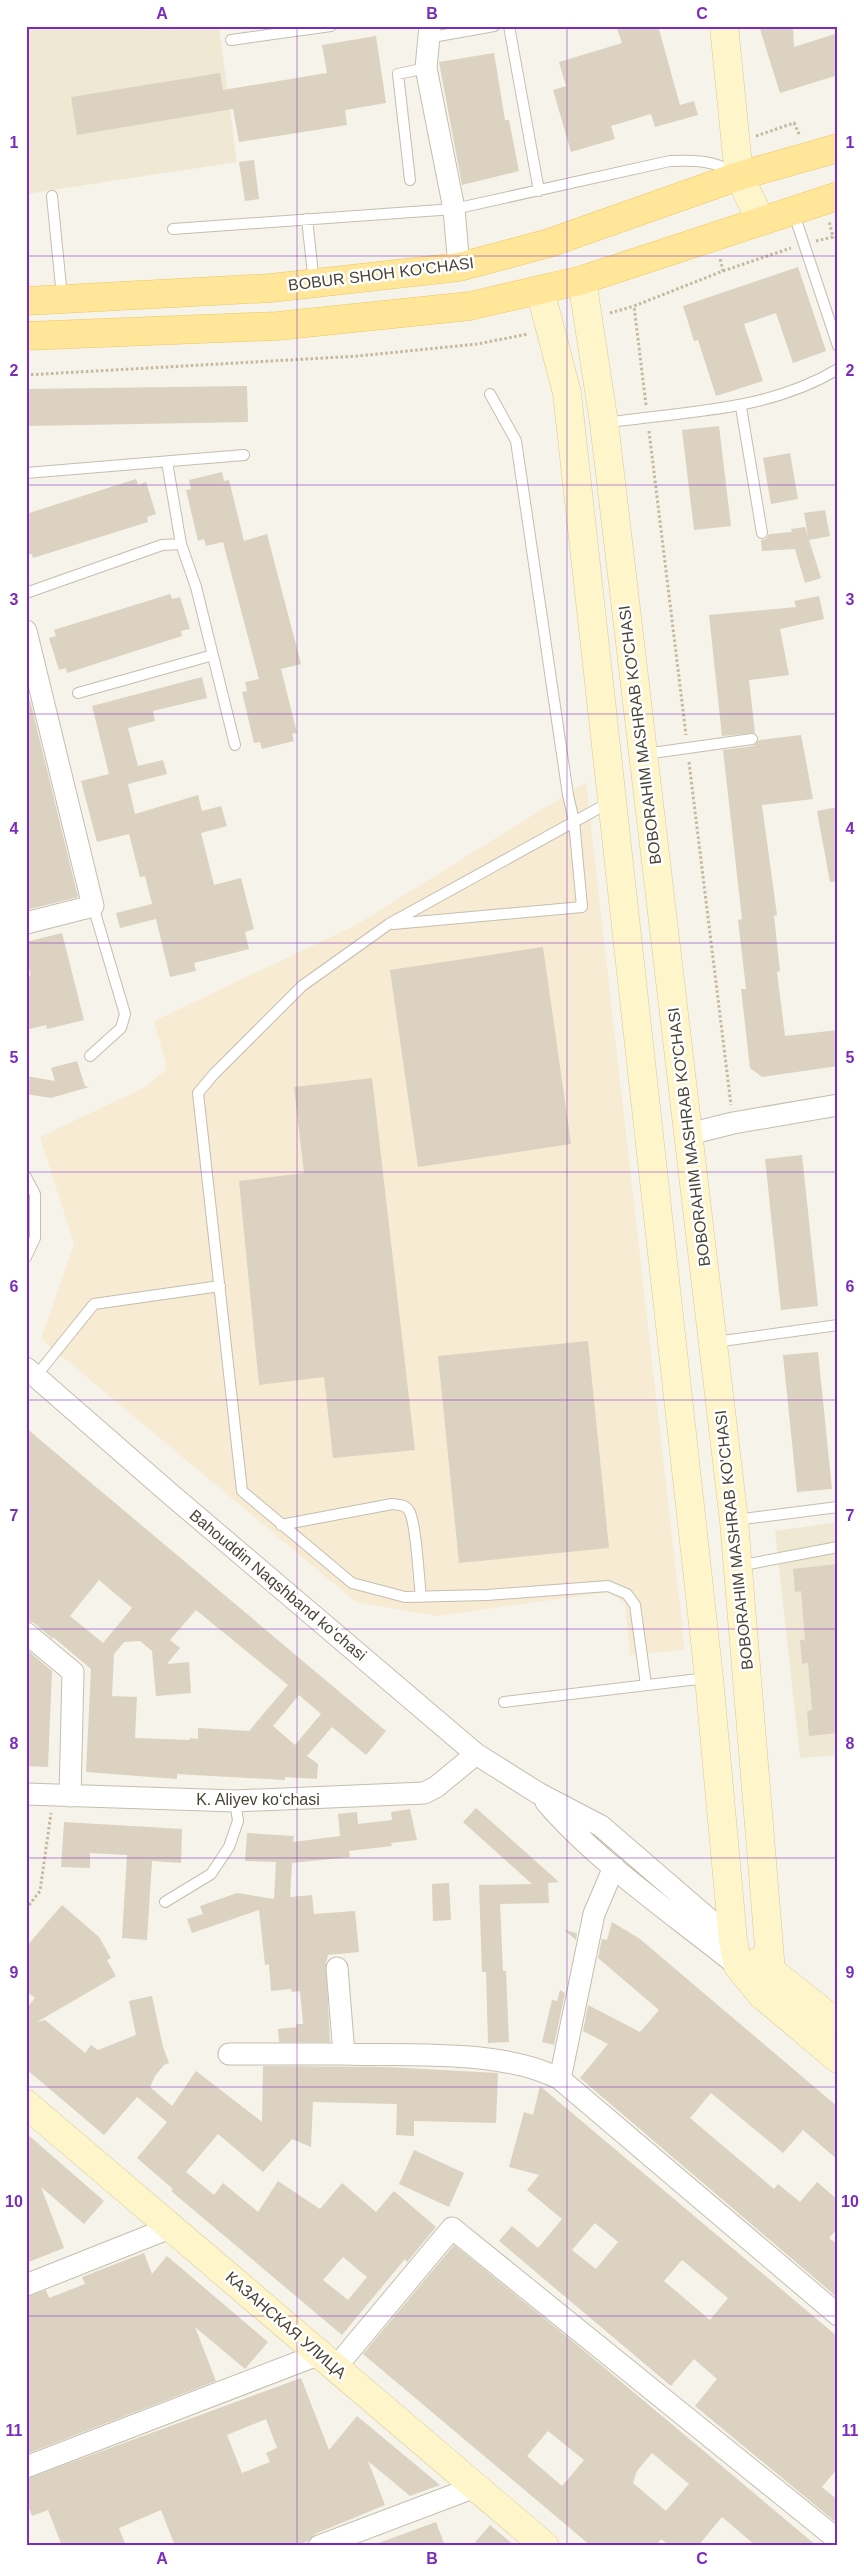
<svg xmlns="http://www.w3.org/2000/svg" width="864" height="2572" font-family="Helvetica,sans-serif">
	<rect width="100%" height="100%" fill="#f6f3ea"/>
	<path fill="#f8ebd4" d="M586,782l99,868 -55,5 -5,-52 -16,-11 -172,24 -81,-14 -315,-263 33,-95 -34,-107 105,-50 22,-18 -13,-48 204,-97z"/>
	<path fill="#efe9d3" d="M26,26h209l-16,2 18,134 -211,32z
		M838,1522v233l-38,3 -25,-227z"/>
	<path fill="#dbd2c1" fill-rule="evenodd" d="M616,26h42l22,79 14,-4 4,14 -43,12 -4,-13 -40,12 4,13 -44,13 -18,-62 13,-4 -7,-24 63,-19z
		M793,26l1,21 44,-14v42l-58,18 -20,-64z
		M376,36l10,67 -41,7 2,15 -108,17 -6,-33 -156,26 -6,-38 149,-24 3,17 104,-17 -5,-28z
		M494,53l11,67h4l10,51 -57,14 -23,-123z
		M254,160l5,39 -14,2 -6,-39z
		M798,267l28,84 -33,12 -17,-50 -32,11 19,57 -47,15 -18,-56 -4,1 -11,-35z
		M247,386l1,36 -222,4v-37z
		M719,426l12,100 -37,4 -12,-100z
		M790,453l8,46 -27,5 -8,-46z
		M222,472l2,9 5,-1 15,61 23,-7 34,130 -20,5 16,64 -5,1 2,7 -32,8 -2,-7 -6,1 -12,-51 5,-1 -2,-9 14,-3 -36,-137 -17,4 -2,-7 -6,2 -12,-51 5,-1 -2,-9z
		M136,479l2,6 8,-3 10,32 -9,3 1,5 -115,36 -1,-4 -6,1v-41z
		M825,510l5,26 -21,4 12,38 -16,5 -10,-34 -33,2 -1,-11 5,-1 3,-5 23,-2 -1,-3 14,-2 3,9 -4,-23z
		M170,594l2,5 8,-2 10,32 -9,2 1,5 -115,37 -1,-5 -7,2 -10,-32 7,-2 -2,-6z
		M819,596l5,23 -44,10 9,46 -40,5 6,53 -33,3 -13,-121 87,-8 -2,-6z
		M202,677l5,21 -54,13 2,10 -27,7 10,38 25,-6 4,14 -39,10 7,30 63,-19 4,16 19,-5 6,20 -26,7 13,52 27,-7 13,51 -9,3 4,17 -55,14 2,8 -26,6 -14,-58 -36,9 -4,-15 36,-9 -7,-28 -5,1 -11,-43 -32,8 -16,-61 28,-7 -17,-68z
		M26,700h4l48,197 -52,13z
		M801,735l12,64 -51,6 15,110 -3,1 6,55 -3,1 8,64 53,-6v36l-76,11 -12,-9 -9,-79h5l-8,-69 4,-1 -19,-169 30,-4 6,-6z
		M838,807v74l-8,1 -13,-71z
		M62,933l22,87 -37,9 -1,-4 -20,5v-53l5,-2 -5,-17v-16z
		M543,947l28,197 -153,23 -28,-197z
		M77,1061l8,25 4,1 -38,11 -25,-4v-18l29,5 -4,-13z
		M372,1078l43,372 -82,8 -9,-81 -65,8 -20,-204 65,-8 -10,-86z
		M802,1155l16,151 -37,4 -16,-151z
		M588,1341l21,207 -150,15 -21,-207z
		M818,1352l14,137 -35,3 -14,-137z
		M26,1428l360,303 -20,24 -34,-28 -25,29 11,8 -1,15 -32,-2v3l-108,-6v5l-91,-7 5,-103 -38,-32v2l-19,-16 -8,-2zM99,1580l33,28 -29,35 -33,-27zM196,1610l92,75 -39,46 -51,-3v11l-8,-1v2l-55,-2 2,-41 -25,-1 2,-42 10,-12 16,-1 12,10 4,45 35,-3 -2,-31 -22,2 13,-16 -10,-8zM299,1695l22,19 -26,31 -22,-19z
		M838,1564v169l-29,3 -2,-25 5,-1 -4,-47 -6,1 -2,-24h5l-4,-49 -6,1 -2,-23z
		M26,1649l26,22 -4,96 -22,-1z
		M476,1808l83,74 -11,1 1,20 -49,1 3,67h3l3,71 -21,1 -2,-71h-4l-3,-87 53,-1 -69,-62z
		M410,1809l7,31 -26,3 1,3 -43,5 1,6 -58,6 -2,34 22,-2 2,19 41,-3 4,41 -31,3 -2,8 4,79h-51l-1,-13 19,-2 -1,-3h7l-3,-33 -8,1 -1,-3 -20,2 -2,-27 -4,1 -6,-55 -67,23 -5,-14 16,-5 -3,-8 37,-13 37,6 2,-37 -31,-1 2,-28 47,3 -1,6 47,-6 -2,-22 19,-2 1,12 34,-4 -1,-8z
		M64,1822l118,7 -1,34 -29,-2 -5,79 -25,-2 5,-83 -37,-2v15l-29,-1z
		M449,1883l2,37 -18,1 -1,-37z
		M62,1905l37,32 12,21 -4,2 9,16 -79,46 8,-2 40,33 6,-8 7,5 38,-15 -7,-34 23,-5 11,51 6,16 -5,2 -9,11 -5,11 22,19 24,-35 66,51 1,-56 123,1 112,6 -2,50 -82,-2v15l-18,-1 1,-31 -84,-2 -2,45 -19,-8 -29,33 -45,-38 -32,38 28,23 9,-12 35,29 20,-31 42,28 22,-26 34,29 18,-21 42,36 -29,35 -2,-3 -63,76 -171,-144 2,-2 -36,-31 30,-36 -30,-25 -33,38 -78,-66v-60l9,-11 -9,-7v-44zM343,2257l24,20 -19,23 -25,-20z
		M612,1922l28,17 198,168v53l-35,-30 -20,23 -72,-60 -21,25 84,71 4,-5 22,18 17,-20 21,18v28l-9,10 9,7v53l-258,-220 28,-34 -25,-13 5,-26 52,27 19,-22 -61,-52 4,-19 5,1z
		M564,1930l13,3 -1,7z
		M560,1990l5,3 -11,52 -12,-3 10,-42 5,1z
		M540,2086l298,251v131l-16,19 16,13v24l-143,-118 22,-27 -23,-20 -23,27 -172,-145 13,-15 26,22 24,-29 -35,-29 12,-15 -30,-8 15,-55 9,3zM595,2223l23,19 -22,27 -24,-19zM682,2260l46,38 -18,22 -46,-39z
		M26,2133l78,68 -20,23 -43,-37 23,61 -38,15z
		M414,2150l50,23 -15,34 -50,-23z
		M454,2245l122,99 241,202h-61l-34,-29 -24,29h-28l-9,-7 -5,7h-65l-228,-192zM548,2431l36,29 -22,26 -35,-30zM652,2453l37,31 -23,27 -33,-28 4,-12z
		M144,2253l8,21 15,-18 101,86 -23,27 -50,-42 21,54 -190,73v-157l20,-7 3,8 36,-14 -3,-7z
		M301,2378l28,72 28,-34 83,69 -30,11 -42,-35 17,44 -70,29 -7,7 -12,5h-121l-14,-36 -42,18 7,18h-64l-14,-36 -16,6 -6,-16v-21zM266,2419l11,29 -11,5 4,9 -28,11 -15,-38z
		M436,2522l9,24h-69v-2z
		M490,2525l25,21h-43z"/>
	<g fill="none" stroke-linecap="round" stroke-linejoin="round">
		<g stroke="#c5beae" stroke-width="12">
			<path id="lane" d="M509,26l30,165
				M427,38l67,-12
				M231,40l100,-14
				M410,180l-12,-106 28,-6
				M52,196l10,101
				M793,211l45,135
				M307,219l7,64
				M173,229l281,-20 216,-48c23,-1 44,-1 64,12
				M741,407l21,126
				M605,423c79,-12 162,-11 233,-54
				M167,462l14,82
				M26,473l218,-18
				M26,593l136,-48 19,-1 15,43 39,158
				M78,693l135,-38
				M645,754l107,-15
				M610,802l-221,122 -87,62 -88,88 -16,19 44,398 110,92 53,14 82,-2 121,-9 19,8 8,11 11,80
				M393,924l189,-17 -8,-86 -6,-26 -52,-354 -26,-47
				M90,1056l31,-28 4,-14 -32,-108
				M26,1177l9,17v44l-9,19
				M715,1342l123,-17
				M36,1376l58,-72 126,-18
				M735,1520l103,-13
				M281,1525l111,-21c7,1 13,0 17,7 7,9 10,71 12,86
				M738,1566l100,-19
				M504,1702l203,-24
				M165,1902l46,-28 18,-27 9,-26 -3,-20"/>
		</g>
		<g stroke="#c5beae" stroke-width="23">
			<path id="street" d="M430,26l-4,42 28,141 5,58
				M26,631l67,275 -67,17
				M689,1134l44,-11 105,-18
				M26,1368l142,124 308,262 62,39 63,33 132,114
				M26,1633l47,39 -3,124
				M26,1794l209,7 189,-8 12,-6 40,-33
				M546,1802c51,60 130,114 192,164
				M337,1968l7,86c64,2 159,-5 216,25l278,236
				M229,2054h115
				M560,2079l34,-165 20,-47
				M26,2285l146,-58
				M336,2367l116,-139 386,312
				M26,2467l294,-113
				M319,2546l156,-59"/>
		</g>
		<g stroke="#d8c997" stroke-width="29">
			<path id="secondary" d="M724,26l15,150 22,45
				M582,280l22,143 130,1098 37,450 -9,24
				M540,290l27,103 142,1285 24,262 5,26 24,29 76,64
				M759,1961l79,63
				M26,2104l519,442"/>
		</g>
		<g stroke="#ebc862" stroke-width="29">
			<path id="primary" d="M26,301l245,-13 188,-21 90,-24 190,-67 99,-28
				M26,336l251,-10 193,-20 112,-26 256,-84"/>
		</g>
		<path stroke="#c5b89c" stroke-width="3" stroke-dasharray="2.5 2.5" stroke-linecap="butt" d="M756,136l38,-13 6,13
			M816,241l17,-4 -4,-16
			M723,271l68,-23
			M610,313l24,-7
			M26,375l333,-19 118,-12 51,-10
			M646,405l-12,-99 89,-35 -3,-13
			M649,431l37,304
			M689,762l42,343
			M26,1909l14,-18 11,-78"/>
		<use href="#lane" stroke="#fff" stroke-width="10"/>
		<use href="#street" stroke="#fff" stroke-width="21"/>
		<use href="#secondary" stroke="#fff5ca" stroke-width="28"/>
		<use href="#primary" stroke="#ffe699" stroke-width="28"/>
	</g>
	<path fill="none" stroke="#7b2cbf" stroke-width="1" stroke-opacity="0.55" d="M297,26v2520M567,26v2520M26,256h812M26,485h812M26,714h812M26,943h812M26,1172h812M26,1400h812M26,1629h812M26,1858h812M26,2087h812M26,2316h812"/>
	<g text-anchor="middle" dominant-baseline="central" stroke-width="5" stroke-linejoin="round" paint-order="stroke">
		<g font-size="16" fill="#4a4437" stroke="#fff">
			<text transform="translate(381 274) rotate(-7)">BOBUR SHOH KO'CHASI</text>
			<text transform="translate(640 735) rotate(-97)">BOBORAHIM MASHRAB KO'CHASI</text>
			<text transform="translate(689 1137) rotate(-97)">BOBORAHIM MASHRAB KO'CHASI</text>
			<text transform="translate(734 1540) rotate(-96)">BOBORAHIM MASHRAB KO'CHASI</text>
			<text transform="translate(278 1585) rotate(40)">Bahouddin Naqshband koʻchasi</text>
			<text x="258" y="1799">K. Aliyev koʻchasi</text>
			<text transform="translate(286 2325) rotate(41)">КАЗАНСКАЯ УЛИЦА</text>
		</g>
	</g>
	<rect width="864" height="2572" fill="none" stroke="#ffffff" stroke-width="55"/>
	<rect x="28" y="28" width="808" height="2516" fill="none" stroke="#7b2cbf" stroke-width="2"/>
	<g font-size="16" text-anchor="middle" font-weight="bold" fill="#7b2cbf">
		<text x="162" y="19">A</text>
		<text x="432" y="19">B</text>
		<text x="702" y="19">C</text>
		<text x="14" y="148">1</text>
		<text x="850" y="148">1</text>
		<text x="14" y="376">2</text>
		<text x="850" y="376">2</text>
		<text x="14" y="605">3</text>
		<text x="850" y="605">3</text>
		<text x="14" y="834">4</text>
		<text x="850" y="834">4</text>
		<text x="14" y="1063">5</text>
		<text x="850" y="1063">5</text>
		<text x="14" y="1292">6</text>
		<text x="850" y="1292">6</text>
		<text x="14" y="1521">7</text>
		<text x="850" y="1521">7</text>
		<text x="14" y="1749">8</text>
		<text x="850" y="1749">8</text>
		<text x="14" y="1978">9</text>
		<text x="850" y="1978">9</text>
		<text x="14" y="2207">10</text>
		<text x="850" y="2207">10</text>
		<text x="14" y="2436">11</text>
		<text x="850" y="2436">11</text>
		<text x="162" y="2564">A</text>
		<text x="432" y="2564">B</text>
		<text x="702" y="2564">C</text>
	</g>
</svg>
